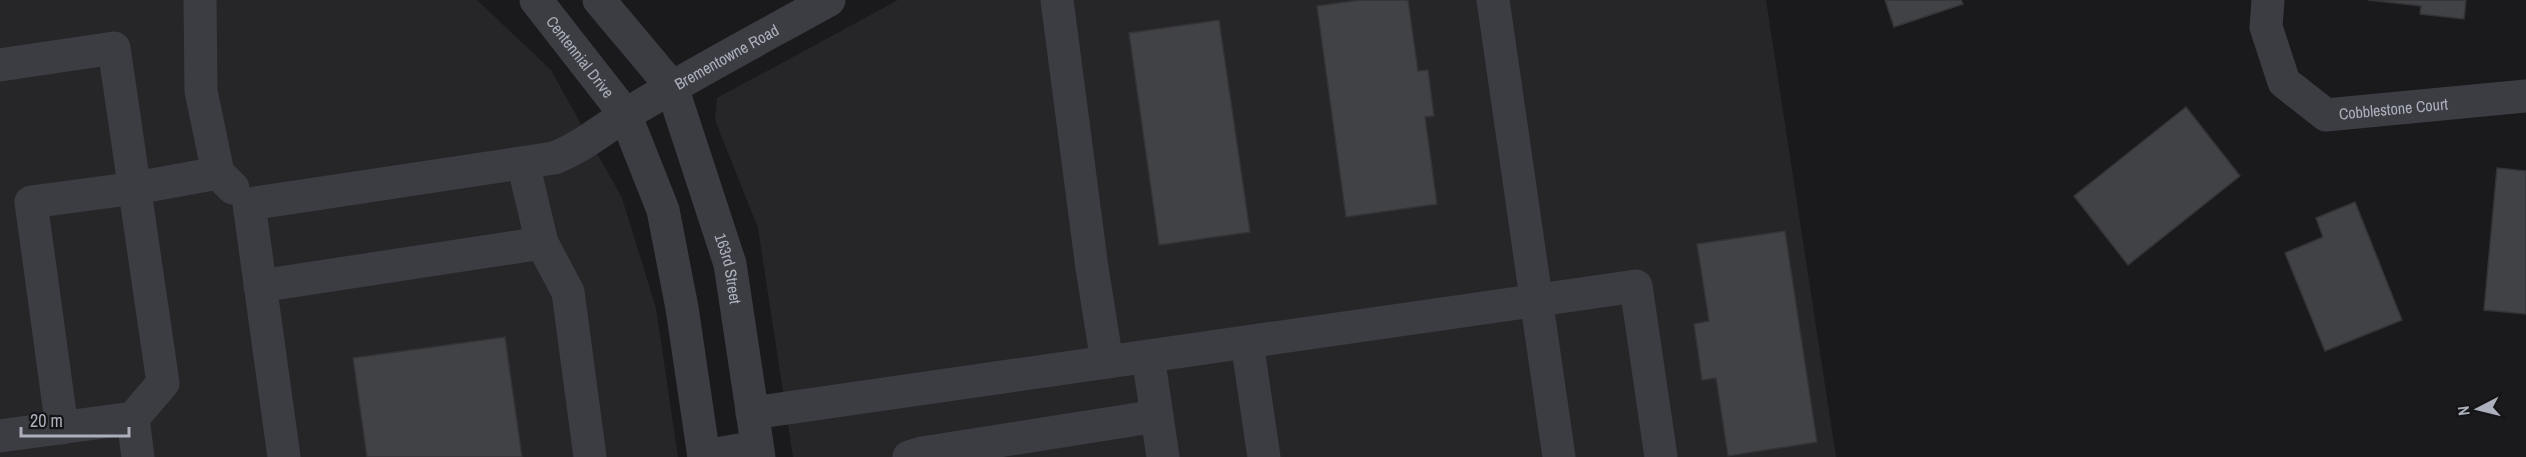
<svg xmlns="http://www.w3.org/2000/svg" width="2526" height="457" font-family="'Archivo Narrow',sans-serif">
	<rect width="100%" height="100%" fill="#1a1a1c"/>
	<path fill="#262629" d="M0,0h477l74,70 71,128 34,110 22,149h-678z
		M898,0h868l70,457h-1043l-35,-229 -43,-108 2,-22z"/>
	<path fill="#414246" stroke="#343438" stroke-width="1.5" d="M1360,0h48l10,71 10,-1 6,46 -9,1 12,87 -91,13 -29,-211z
		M1885,0h76l2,4 -69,23z
		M2368,0h98l-2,19 -44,-5 1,-8z
		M1219,20l31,212 -91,13 -30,-212z
		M2186,107l54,69 -112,89 -54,-69z
		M2497,168l29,3v143l-42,-4z
		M2355,202l47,118 -77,31 -40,-98 38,-16 -7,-19z
		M1785,231l32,211 -89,14 -12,-78 -14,2 -8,-56 15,-3 -12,-77z
		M505,337l17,120h-155l-14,-99z"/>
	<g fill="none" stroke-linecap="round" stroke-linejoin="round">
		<g stroke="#3c3d43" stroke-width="33">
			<path d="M200,0l1,91 17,82 15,15"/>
			<path id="s1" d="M536,0l89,114 38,96 19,98 22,149"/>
			<path id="s2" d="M599,0l73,87 58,177 29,193"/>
			<path d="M1057,0l35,268 15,94"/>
			<path d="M1493,0l66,457"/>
			<path id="s3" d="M2268,0l-2,27 18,55 42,33 200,-19"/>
			<path d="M0,65l114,-17 49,335 -30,35"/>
			<path d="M523,163l19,80 26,49 22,165"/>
			<path d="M260,286l282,-43"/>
			<path d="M1247,342l17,115"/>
			<path d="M1148,356l15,101"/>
			<path d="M752,413l884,-127 25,171"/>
			<path d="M62,428l-31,-226 105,-14 82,-15"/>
			<path d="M0,436l133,-18 5,39"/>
			<path d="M704,456l53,-9"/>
			<path id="s4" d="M284,457l-35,-253 305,-46c31,-12 56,-35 86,-52 62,-37 126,-71 189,-106"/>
			<path d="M909,457l13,-4 235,-37"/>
		</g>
	</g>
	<g text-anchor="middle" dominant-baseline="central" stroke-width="6" stroke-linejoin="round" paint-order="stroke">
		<g font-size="16" fill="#acb0bc" stroke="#151517">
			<text stroke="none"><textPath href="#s1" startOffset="72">Centennial Drive</textPath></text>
			<text stroke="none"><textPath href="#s4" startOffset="764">Brementowne Road</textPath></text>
			<text stroke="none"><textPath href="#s3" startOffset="206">Cobblestone Court</textPath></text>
			<text stroke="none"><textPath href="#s2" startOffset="304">163rd Street</textPath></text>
		</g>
	</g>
	<g transform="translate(2478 409) rotate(263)" stroke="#151517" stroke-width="4.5" paint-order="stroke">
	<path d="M0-4.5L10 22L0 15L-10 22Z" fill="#acb0bc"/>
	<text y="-9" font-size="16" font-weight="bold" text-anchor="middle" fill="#acb0bc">N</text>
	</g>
	<path d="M21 427v9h108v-9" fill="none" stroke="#acb0bc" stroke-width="3"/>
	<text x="30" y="427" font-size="18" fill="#acb0bc" stroke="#151517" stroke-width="4.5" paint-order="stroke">20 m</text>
</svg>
